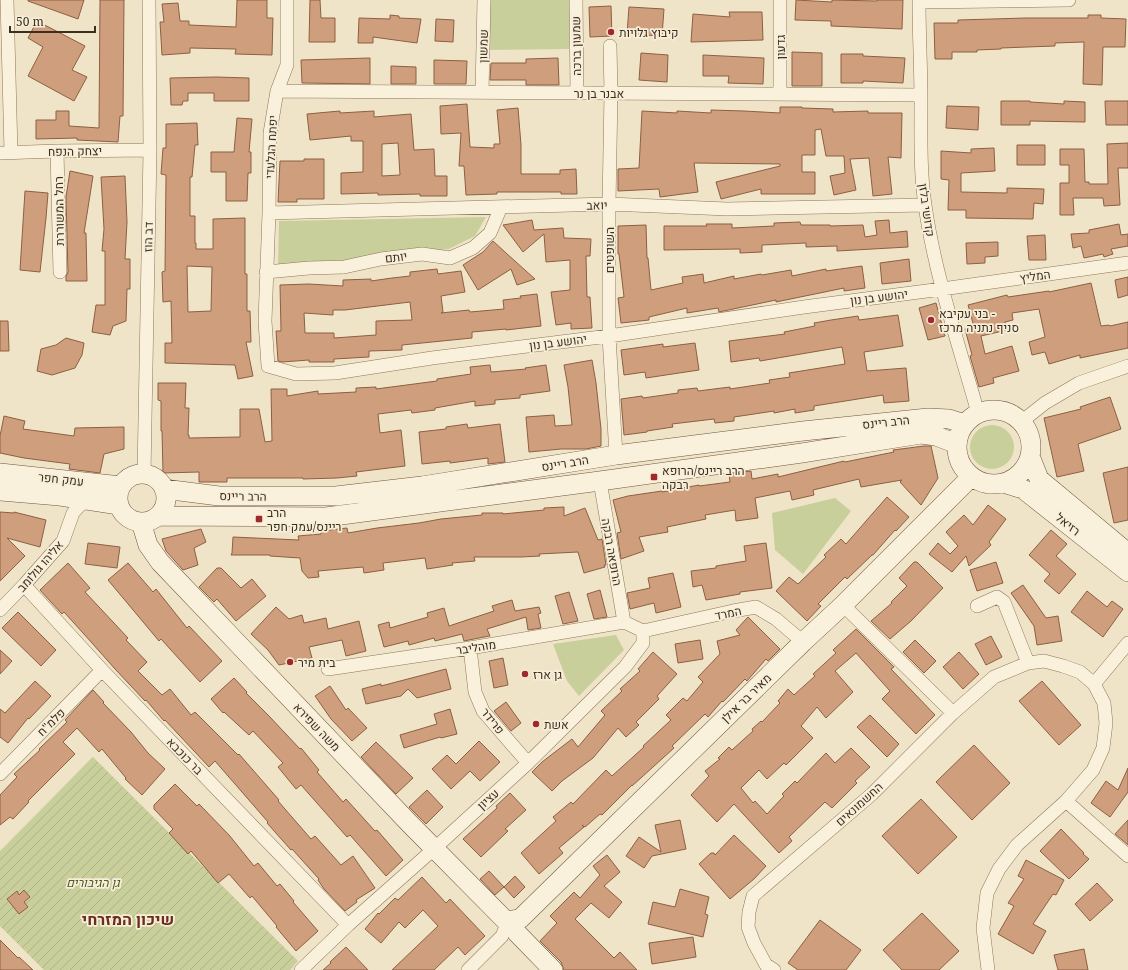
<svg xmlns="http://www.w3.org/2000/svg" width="1128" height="970" font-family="'Noto Serif',Heebo,serif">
	<defs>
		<pattern id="garden-furrows" width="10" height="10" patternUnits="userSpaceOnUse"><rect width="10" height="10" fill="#c9cf9b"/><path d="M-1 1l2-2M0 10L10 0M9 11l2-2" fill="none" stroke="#aeb285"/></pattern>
	</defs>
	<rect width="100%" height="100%" fill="#f0e4c8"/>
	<path fill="#c9cf9b" d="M490,0h80l-1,49 -81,1z
		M486,217l-11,19 -26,13 -171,19 1,-47z
		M970 447a22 22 0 1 1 44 0a22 22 0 1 1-44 0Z
		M835,498l16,13 -48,63 -28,-24 -3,-37z
		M616,635l8,15 -45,46 -12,-15 -14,-37z"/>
	<path fill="url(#garden-furrows)" d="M93,757l205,204 -8,9h-246l-44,-44v-75z"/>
	<path fill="#cf9f7d" stroke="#8d5f41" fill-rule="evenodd" d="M28,0h56l-6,19 -50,-18z
		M100,0h24l-1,116h-3l-2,26 -41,-2v-2l-41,1v-19h20v-9h13v15l30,2z
		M237,0h30v18h6l-1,37 -37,-1 1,-5 -46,-1v5l-28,2 -2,-33h4l-2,-18 16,-1 2,18h9v4l47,2z
		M310,0h10l1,18h14v24h-26z
		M796,0l36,2v-2l45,1v-1h26l-1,29 -71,-3v-5l-36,-1z
		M611,6l1,30 -22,1 -1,-30z
		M629,7l35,2 -2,27 -35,-2z
		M729,12h33l1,28 -72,2 2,-28 37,3z
		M390,15l9,1v2l22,1 -4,24 -44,-6v6h-15l1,-25 31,1z
		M1088,15h13v3l25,1 -1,28h-22l-1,38 -19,-1 1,-42 -29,1v3l-28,1 -26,1v1l-24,1v2h-25v7h-17l-1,-36h24v-3l68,-2h62z
		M436,19l18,1 -1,22 -18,-1z
		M37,21l48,25 -13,24 15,7 -13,24 -46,-25 15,-29 -15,-9z
		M792,52l30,1v33h-30z
		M641,53l27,2 -1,27 -28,-2z
		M841,54h22v2l42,2 -2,25 -40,-2v2h-22z
		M703,55l61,3 -1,26 -35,-1 1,-7h-26z
		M370,58v26l-68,-1 -1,-23z
		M558,58l1,27h-33v-5h-36l1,-17h35v-4z
		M434,60l33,1 -1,23h-32z
		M391,66l25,1v17h-25z
		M216,77l33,1v23h-35v-8h-26v8h-5l-1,4h-11l-1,-27z
		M1001,101h29v1l34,2v-3l21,1v20l-55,-1v4h-29z
		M1105,101h23v24h-22z
		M467,104l3,43 24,1v-4h6l-3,-34 21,-2 3,37v29h39v-4l16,-1 1,25h-16v-2h-64v2l-31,1 -2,-29h-5l2,-33 -20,1 -1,-28z
		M947,106l32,1 -1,23 -32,-2z
		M780,107h22v1l31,1v3l35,-1v2h34l-1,45 -13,-1 4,37 -19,2 -4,-38 -19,1 6,31 -22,5 -4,-19 15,-3 -1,-17h-18l-5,-27 -6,1v25h-13v17h13v22h-54v-5l-40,10 -5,-17 64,-16v-2l-86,-1 4,29 -38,5 -1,-8 -41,2v-22l21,-1 3,-57 35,2v-2l34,2v-3l33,1 36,2z
		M340,111v2l34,-2v6l37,-3 3,36 20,-1 1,27h12v20h-27v-2l-42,1v-2l-37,1v-21l22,-1v-31h-12v-5l-41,4 -3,-26zM398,143l2,32 -18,1v-32z
		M237,118l15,1 -3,33h2v21h-3l-1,28h-21v-29h-15v-20h23z
		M197,123l1,22h-3l-3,32h-2v39h5v27h1v6h17v-30l32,-1v56h2v37h3l1,31h-5l7,34 -15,3 -3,-14 -70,-2v-20h7l-1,-42 -8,1 -1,-30 3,-1 1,-96 -5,-1 2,-26h3v-24zM187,266l25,1 -1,44 -23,1z
		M1128,143v25h-10l2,37 -16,1 -1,-8h-30l1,17h-14v-32h9v-18h-9v-16h24l1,33h4v2h19l-1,-40z
		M1017,145h28v20h-28z
		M994,148l1,23 -34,2v19l46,1v-5l37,1 -1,15 -9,-1 -1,16 -67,-1v-8h-18l1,-30 -8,-1v-28l30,2v-4z
		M304,159h20v40h-27v3h-19l2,-41h24z
		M70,171l23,5 -9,57h2l1,48h-21v-4l2,-5 -2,-75z
		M125,176l2,46 -2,37h5v30h-3l-1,32 -13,5 -3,9 -18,-3 4,-27h9v-54h-3l2,-22 -3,-52z
		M25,191l23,2 -2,25 -6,54 -20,-2z
		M532,220l2,10 29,-2 1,10 27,1 -1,17h-4l1,41h3l2,31 -21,1v-6l-15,2 -5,-33 19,-2v-30l-24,2 -2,-28 -21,18 -20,-27z
		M889,220l1,13 17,-2 1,16 -71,4v-5l-31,1v-4l-44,2v7l-22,1v-4l-76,1v-24h43l-1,-2h26v4l42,-2v-3l26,-1 1,3h29v1l33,-1 2,12 12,-2 -2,-14z
		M1119,224l2,11 7,-1v12l-17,3 2,5 -9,3 -1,-3 -19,4 -3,-12 -8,2 -2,-14 18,-1v-3z
		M646,225l1,33h1l3,32 32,-7 -1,-6 21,-3 1,9 30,-7v3l27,-5 1,1 29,-5 1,6 34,-7v2l36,-5 3,22 -21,3v-3l-68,14v-2l-57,12 -1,-4 -31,5v-5l-38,9v3l-28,3 -3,-25 6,-1 -5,-43h-1v-28z
		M1045,235l1,25h-17l-2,-24z
		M493,241l13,12 29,26 -18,6 -6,-16 -33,21 -15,-25 20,-13z
		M998,242v14l-13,1v6l-18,1 -1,-21z
		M909,259l2,22 -29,3 -2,-21z
		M437,269l1,5 23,-3 4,21 -24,4 2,16 -2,1 28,-3 1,2 34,-3 -1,-9 18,-2 -1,-2 17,-2 4,32 -35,4v-1l-34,3v6l-70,7v5l-33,1v6l-35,2v3h-25v-2l-27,2 -4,-1 -2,-30h5l-1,-46 29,-1 34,2v-6l28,-1v2l21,-3 18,-2v-4zM410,302l2,18 -36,1v14l-42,3v-5h-29l-1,-20 29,2v-5h12z
		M1128,277v18l-10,3 -3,-18z
		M1091,283l10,43 8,-1 1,1 18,-4v26l-48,10v-3l-31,9 -4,-12 -13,3 -3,-13 16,-5 -6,-28 -27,4 1,7 -8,2 2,8 -26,6 4,18 27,-8 7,25 -26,7 1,5 -15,4 -9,-31 2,-1 -7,-26 9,-2 -6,-22 39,-10 1,2 41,-6v1z
		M936,303l9,33 -17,4 -9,-32z
		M898,315l5,31 -39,6 3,19 39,-3 3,33 -25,2 -1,-8 -69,11v4l-19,3v-4l-21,4v-2l-40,6v4l-19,2 -1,-4 -42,5 1,3 -26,4v1l-23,3 -3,-36 21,-3 1,2 35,-5v-3l19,-2 1,3 32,-4v2l40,-6 -1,-3 21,-3 -1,-4 56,-9 -3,-17 -82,14 -1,-3 -28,4 -2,-21 56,-7 -1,-2 31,-6 -1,-3 17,-3 27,-4 1,4z
		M0,321h8l1,30h-9z
		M66,338l18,5 -2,12 -7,13 -23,7 -15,-4 4,-22 15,-4z
		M695,343l4,27 -53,8 -1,-6 -21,3 -3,-25 42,-6v3z
		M592,360l4,23 5,46v17l-15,3h-25l-32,3 -3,-35 28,-2 1,11 17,-1 -4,-38 -4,-22z
		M490,365l1,7 35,-3 -1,-1 21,-3 4,26 -30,4v3l-25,2v4l-20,2v-5l-40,7v2l-23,3 -1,-3 -33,4 2,19 21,-3 4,36 -49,6 1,4 -20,2 -34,1v-1h-76v4h-28v-10l-36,1 -1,-42h-1v-30l-3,-1v-17h28l-1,25h4l-1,27h1v3l51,-1v-28h19l6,33 7,-1 -1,-52h16v7l31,-5v3l38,-2v-4l20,-1v2l61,-8v-2l34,-5 -1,-7z
		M1110,397l11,32 -43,15 6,27 -27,6 -13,-59 37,-9 -1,-2z
		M4,416l21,5 -2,8 51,7 1,-8 49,-1v22l-20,5 -4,19 -31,-4 1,-5 -46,-6 -24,-5v-17z
		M467,424l1,4 32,-4 5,38 -17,2v-6l-38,5v-2l-28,3 -3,-32 27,-3v-2z
		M924,446h7l7,32 -17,27 -21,-23 2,-2 -41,7 -2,-8 -46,11 1,5 -22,5 -2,-9 -35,7 3,20 -22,3 -1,-11 -30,5 1,4 -39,8 1,5 -29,5 5,14 -23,8 -4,-26 4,-1 -8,-32 15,-4 34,-5v1l37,-7v1l31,-4 -1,-8 22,-3 1,8 26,-5v3l66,-16 1,1 49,-10 -1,-2z
		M1128,467v53l-14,3 -11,-50z
		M887,497l22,20 -13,14 -1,-1 -22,25h-1l-25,24 -2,-2 -27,27 3,2 -14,15 -31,-30 13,-14 9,7 28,-27 -2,-2 17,-16 5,5z
		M988,505l18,14 -17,23 2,3 -22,21 -3,-10 -14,16 -23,-18 9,-11 12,11 8,-8 -12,-14 18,-17 9,10z
		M564,507v9l21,-8 13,32 4,-1 4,26h-2l1,2 -21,6 -6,-21 -39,2 1,2 -19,1h-47l1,4 -23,2 1,2 -26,4 -2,-11 -42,5 1,7 -20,3 -1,-6 -45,4 1,6 -11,1 -6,-7 -2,-13 -30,-2v-1h-39l1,-2 1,-16 66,3 -1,-4 23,-2v-3l26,-3 1,5 29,-5 42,-5 22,-4 41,-4v-2h21v1l41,-4v-2z
		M0,512l14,1v-1l32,8 -6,27 -33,-9 18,18 -25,25z
		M201,529l5,13 -12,6 4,17 -15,5 -17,-19 -4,-12z
		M1051,530l16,14 -11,12 20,18 -17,20 -15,-13 6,-7 -21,-19z
		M88,543l32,4 -3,21 -32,-4z
		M766,543l6,45 -32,4v2l-34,6 -4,-15 -9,2 -2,-16 25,-3v-2l30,-5 -2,-15z
		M914,562h3l26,26 -32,33 -21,18 -19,-18 21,-18 -1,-1 16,-16 -8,-8z
		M996,562l7,21 -26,8 -7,-21z
		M68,563l22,25 -5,4 43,46 -2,2 21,22 -9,9 24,24 8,-6 21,26 4,-3 43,43 1,-1 40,46 -1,1 33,38 4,-3 26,29 12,-9 22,32 -19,12 1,2 -12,9 -21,-22 -6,-9 1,-1 -27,-30 -1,1 -24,-27 1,-1 -53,-61 -6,6 -44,-47 -1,1 -18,-21 -1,1 -30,-32 -23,-26 -28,-31 -2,2 -22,-24z
		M128,563l25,29 3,-3 31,39 2,-2 33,35 -22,21 -39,-43 -2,2 -51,-61z
		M217,568h4l20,20 11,-9 14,17 -30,25 -19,-22 -3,3 -15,-15z
		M673,573l8,34 -25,6 -2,-10 -24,6 -3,-16 23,-5 -2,-10z
		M1023,585l23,33 12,-2 4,25 -25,4 -3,-19 -23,-33z
		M600,590l7,27 -13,2 -7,-25z
		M1087,591l20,16 5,-6 11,8 -20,28 -32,-25z
		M569,592l9,29 -15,3 -8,-28z
		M512,600l3,11 24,-4 2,6 -3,1 3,14 -13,2 -2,-13 -39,12 3,7 -6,1 -20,4 -2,-7 -27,7 -1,-3 -25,7 -1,-4 -24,6 -6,-22 11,-3 1,6 38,-11 -1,-4 17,-5 5,18 45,-15 -2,-5z
		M276,607l13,12 13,-4 2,8 22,-5 2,11 31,-8 7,30 -20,5 -4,-16 -33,7 3,11 -33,7 -11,-15 -17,-16z
		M18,612l38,38 -15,16 -39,-38z
		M748,617l32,32 -12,12 -2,-2 -19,22 -2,-2 -22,23 -1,-1 -14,16 -3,-3 -33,32 2,2 -42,38v-1l-30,30 -2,-1 -15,13 -3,-2 2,2 -25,21 4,5 -24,21 -18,-21 35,-32 -3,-4 18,-15 2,2 33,-34 6,6 32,-29 -1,-1 28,-26 -5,-5 17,-17 4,3 16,-19 -5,-5 22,-23 -3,-13 23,-6 -4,-5z
		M856,629l38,38 -3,2 44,46 -19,19 -34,-35 8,-8 -34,-38 -21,18 18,21 -27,26 -9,-11 -16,19 12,12 -27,27 -2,-2 -17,16 -8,-9 -18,18 12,15 2,-2 12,13 17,-18 -2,-2 13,-13 2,2 29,-30 9,10 16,-15 19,19 -15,14 2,2 -25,25 -7,-6 -36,35 3,4 -13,12 -45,-49 -17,18 -26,-27 18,-19 -4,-5 15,-12 -2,-1 11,-11 3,3 21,-19 -1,-2 9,-8 1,1 18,-19 -2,-2 10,-12 6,6 21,-19 -2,-2 23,-21 -3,-3z
		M991,636l11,21 -16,8 -11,-21z
		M700,640l3,19 -25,4 -3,-19z
		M915,640l21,21 -12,12 -21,-21z
		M0,650l12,11 -12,13z
		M653,652l24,22 -20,22 2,3 -23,23 3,3 -13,12 -8,-9 -25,30 -31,23 -10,10 -20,-19 10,-10 30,-23 6,8 27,-32 -4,-4 21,-20 -2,-2 20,-18 -2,-2z
		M959,652l20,22 -16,15 -20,-22z
		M503,658l5,27 -14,3 -5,-27z
		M446,669l5,20 -34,9 -9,-9 -7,7 -35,8 -4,-15 19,-5v2z
		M234,678l13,14 -1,1 23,23 31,33 1,-1 18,22 -2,2 26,30 3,-3 29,32 2,-1 26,30 -17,16 -36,-41 -3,2 -46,-52 -5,4 -18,-22 5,-4 -30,-32 -4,4 -25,-23 -1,1 -12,-14z
		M35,681l16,15 -22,23 -1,-1 -20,25 -8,-6v-28l5,4z
		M1042,681l39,44 -22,20 -40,-44z
		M330,686l16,24 2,-2 19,20 -15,13 -21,-22 -16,-23z
		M93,690l11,12 -1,1 28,29 17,21 17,16 -23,26 -17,-16 1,-1 -24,-29 -3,3 -22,-24 -14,14 12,12 -47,47 1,1 -16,17 -3,-2 -10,8v-30l17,-18 -3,-3 26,-24 -1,-1 28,-27 -2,-2z
		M506,702l15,21 -10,8 -17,-20z
		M450,709l7,25 -16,4 -1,-1 -36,11 -4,-13 37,-11 -3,-10z
		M870,715l29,29 -12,13 -30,-30z
		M479,741l21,21 -20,19 -10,-10 -19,18 -19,-20 15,-14 9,9z
		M376,742l37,36 -17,16 -35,-37z
		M974,745l36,38 -38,37 -36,-38z
		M1128,768v24l-18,25 -19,-14 15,-22 12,9z
		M175,784l22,22 2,-2 30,31 25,31 4,-3 19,23 3,-2 14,17 -1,1 25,29 -22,20 -20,-24 1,-1 -25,-30 -2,2 -21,-24 -11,9 -27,-32 -3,3 -19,-21 4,-4 -19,-20v-4z
		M427,790l16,17 -17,17 -17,-17z
		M510,793l16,17 -21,19 3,2 -27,26 -18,-18 34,-31 -1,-2z
		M921,799l36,38 -39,37 -36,-38z
		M680,820l6,29 -34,7 -8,12 -18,-12 13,-19 22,15 -6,-27z
		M1128,820v25l-13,-11z
		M1061,829l23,24 -1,1 6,5 -20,20 -29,-28z
		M734,835l32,31 -12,13 -24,20 -31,-35 12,-11h3l1,2z
		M607,855l13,17 -16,14 18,16 -13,16 -18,-15 -16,16 39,39 6,-6 17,18h-73l-3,-8 -21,-21 17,-18 -7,-7 24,-24 6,6 20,-23 -7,-9z
		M1026,860l38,20 -8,15 -3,-1 -20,30 13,7 -13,23 -35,-20 16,-28 -6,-3 16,-24 -6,-3z
		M489,871l15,16 -9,8 -15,-16z
		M515,876l10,11 -11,11 -10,-11z
		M422,877l24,26 4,-4 35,37 -20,19 -7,-8 -24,23h-42l46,-44 -15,-16 -18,18 -6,-6 -18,21 -16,-14 13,-16 1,1 16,-16 3,2z
		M1097,883l16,17 -23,21 -15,-17z
		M680,889l29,8 -4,17 3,1 -5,22 -55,-13 5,-22 22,5z
		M24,890l6,7 -6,5 4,5 -9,7 -12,-15 10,-8 2,4z
		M922,913l37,38 -20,19h-37l-19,-20z
		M820,920l41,30 -15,20h-48l-10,-7z
		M693,937l3,20 -44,7 -3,-21z
		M0,940l18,18 1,-1 14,13h-33z
		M346,947l22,23h-45l8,-7 -1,-1z
		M1084,949l4,21h-30l-4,-15z"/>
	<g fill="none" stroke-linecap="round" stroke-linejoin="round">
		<g stroke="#8d765c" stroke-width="14">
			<path id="street" d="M7,0l4,152
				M287,0v65l-10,26 -7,42 -1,80 -4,108 3,45 28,8 39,-1 97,-15 177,-22 195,-29 138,-18 186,-26
				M576,0l1,93
				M919,0c0,34 2,69 2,103 0,34 -1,69 4,102 10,71 34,140 53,208
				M919,2l150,-2
				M610,46l1,47 -2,111v132l7,119
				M277,91l644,4
				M482,92l2,-92
				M780,94v-94
				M57,151l3,121
				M0,153l57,-2 93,-1
				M269,213l340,-9 118,5 198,-4
				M266,272l43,-4 35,-1 37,-8 41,-5 28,4 23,-10 17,-15 11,-26
				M1021,422l24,-19 34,-20 49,-17
				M144,474l6,-324 -1,-150
				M600,481l24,141
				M24,585l78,85 246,255
				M843,605l110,108
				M977,606l20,-9 7,5 24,61
				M0,610l24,-25 39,-44 10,-28 6,-7 10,-6
				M643,631l90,-20 23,-4 20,12 27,23
				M470,648l5,44 8,19 45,52
				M328,669l142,-21 154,-26
				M1094,684l34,-41
				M0,774l102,-104
				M1066,801l62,55
				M301,970l47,-45 87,-77 93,-85 97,-96 18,-24v-12l-19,-9
				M468,970l34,-34 3,-7
				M774,970l-8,-5 -12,-22 -6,-16 1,-15 4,-16 119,-102 81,-81 41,-36 34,-14 16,-2 19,5 17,6 14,12 10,19 2,20 -3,25 -10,22 -27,31 -49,44 -18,24 -12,24 -4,35 5,42"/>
		</g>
		<g stroke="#6f573f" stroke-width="20">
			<path id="secondary" d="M957 447a37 37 0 1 1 74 0a37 37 0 1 1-74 0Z
				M1030,456l9,23 89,74
				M0,473l121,13
				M118 498a24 24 0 1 1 48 0a24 24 0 1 1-48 0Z
				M1003,483l20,6 105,83
				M164,489l55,7h117l86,-10 194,-31 187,-24 125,-13 21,1 16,5
				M0,491l60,5 59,9
				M158,516l168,1 274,-36 202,-28 119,-19 15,2 21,8
				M141,522l7,23 12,17 249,261 98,99
				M513,920l7,-1 283,-277 40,-37 128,-128
				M517,933l36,37"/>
		</g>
		<use href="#street" stroke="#faf1dc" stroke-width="13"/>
		<use href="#secondary" stroke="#faf1dc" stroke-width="19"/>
	</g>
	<g fill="#9e2a2b" stroke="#f7eed8" stroke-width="1.5">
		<circle cx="611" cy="32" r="4"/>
		<circle cx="931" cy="320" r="4"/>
		<rect x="650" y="473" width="8" height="8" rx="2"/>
		<rect x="255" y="515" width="8" height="8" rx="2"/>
		<circle cx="290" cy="662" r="4"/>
		<circle cx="525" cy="674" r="4"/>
		<circle cx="536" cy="724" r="4"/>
	</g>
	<g text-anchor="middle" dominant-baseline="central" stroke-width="3.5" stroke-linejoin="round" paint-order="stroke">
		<g font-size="12" fill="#3d2e20" stroke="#f7eed8" text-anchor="start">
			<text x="619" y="32">קיבוץ גלויות</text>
			<text x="939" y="313">בני עקיבא -<tspan x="939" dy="14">סניף נתניה מרכז</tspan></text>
			<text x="662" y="470">הרב ריינס/הרופא<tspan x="662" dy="14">רבקה</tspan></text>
			<text x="267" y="512">הרב<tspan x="267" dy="14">ריינס/עמק חפר</tspan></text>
			<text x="298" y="662">בית מיר</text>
			<text x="533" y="674">גן ארז</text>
			<text x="544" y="724">אשת</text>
		</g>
		<g font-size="12" fill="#3d2e20" stroke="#f7eed8">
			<text transform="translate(483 46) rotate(-89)">שמשון</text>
			<text transform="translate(576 46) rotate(-91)">שמעון ברכה</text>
			<text transform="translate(780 47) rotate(-90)">גדעון</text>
			<text x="599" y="93">אבנר בן נר</text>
			<text transform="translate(271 147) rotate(-87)">יפתח הגלעדי</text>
			<text transform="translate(75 151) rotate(-1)">יצחק הנפח</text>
			<text transform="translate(597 205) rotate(-1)">יואב</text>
			<text transform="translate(927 210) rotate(82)">קדושי בלזן</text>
			<text transform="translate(59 211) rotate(-91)">רחל המשוררת</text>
			<text transform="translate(148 237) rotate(-89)">דב הוז</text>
			<text transform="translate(609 250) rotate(-90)">השופטים</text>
			<text transform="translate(396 257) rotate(-7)">יותם</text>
			<text transform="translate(1035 276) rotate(-8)">המליץ</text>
			<text transform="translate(879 297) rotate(-7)">יהושע בן נון</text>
			<text transform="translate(558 342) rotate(-7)">יהושע בן נון</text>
			<text transform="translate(886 422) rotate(-6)">הרב ריינס</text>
			<text transform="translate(565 463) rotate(-9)">הרב ריינס</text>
			<text transform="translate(61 479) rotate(6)">עמק חפר</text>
			<text transform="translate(243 496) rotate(1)">הרב ריינס</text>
			<text transform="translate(1068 524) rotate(39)">רזיאל</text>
			<text transform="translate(612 552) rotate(80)">הרופאה רבקה</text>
			<text transform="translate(40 566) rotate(-49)">אליהו גולומב</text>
			<text transform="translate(728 613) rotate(-12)">המרד</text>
			<text transform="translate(476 647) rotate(-9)">מוהליבר</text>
			<text transform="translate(746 698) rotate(-44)">מאיר בר אילן</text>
			<text transform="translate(493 721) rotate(52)">פרידר</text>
			<text transform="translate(51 722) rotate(-45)">פלמ"ח</text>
			<text transform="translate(317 727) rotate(46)">משה שפירא</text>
			<text transform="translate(185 756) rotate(46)">בר כוכבא</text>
			<text transform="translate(488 799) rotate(-42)">עציון</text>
			<text transform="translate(859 804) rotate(-42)">החשמונאים</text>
		</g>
		<g font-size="12" font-style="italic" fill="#4d5a26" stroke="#f7eed8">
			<text x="93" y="882">גן הגיבורים</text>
		</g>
		<g font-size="16" font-weight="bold" fill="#6b2e1e" stroke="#f7eed8">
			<text x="128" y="919">שיכון המזרחי</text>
		</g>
	</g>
	<path d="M10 26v6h85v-6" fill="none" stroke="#3d2e20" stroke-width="2"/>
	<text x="16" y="26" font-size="12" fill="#3d2e20" stroke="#f7eed8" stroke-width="3" paint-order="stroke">50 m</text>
</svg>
